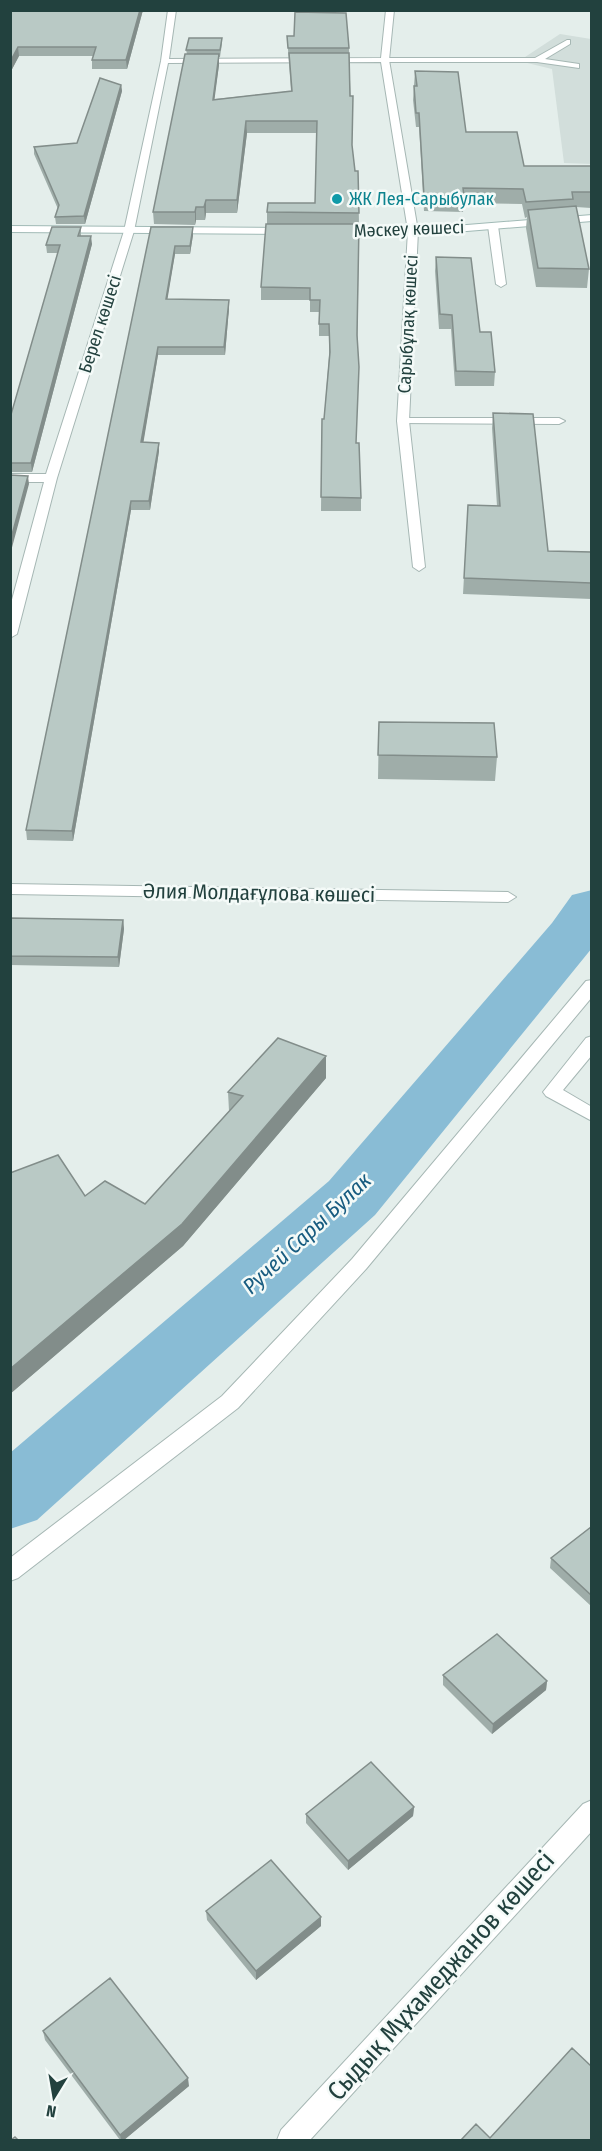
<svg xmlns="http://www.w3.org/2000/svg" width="602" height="2151" font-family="'Fira Sans Condensed',sans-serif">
	<rect width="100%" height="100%" fill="#e4eeeb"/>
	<path fill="#d2dedb" d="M560,34l31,5v125l-27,-1 -12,-94 -33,-8z"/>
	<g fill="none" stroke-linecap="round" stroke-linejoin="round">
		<path fill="#89bcd5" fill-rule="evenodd" d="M592,890v58l-217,267 -338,305 -27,9v-76l319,-272 223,-258 20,-28z"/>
		<g stroke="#a6b7b4" stroke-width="2">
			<path id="lane" d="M567,40h3v4l-25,15 34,5v4l-42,-6h-152l-4,-2 4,-2h150z
				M493,223l5,3 8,58 -5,3 -5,-3 -8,-58z
				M403,418h156l6,3 -6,3 -160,-1 -2,-2z
				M10,884l498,8 8,5 -8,5 -498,-8z
				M592,980v17l-226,272 -128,139 -220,170 -8,3v-23l212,-162 130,-137 234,-278z
				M592,1036v19l-29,35 29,17v14l-46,-25 -3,-4 43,-54z"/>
		</g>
		<g stroke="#a6b7b4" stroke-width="2">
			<path id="street" d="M168,10h8l-7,49 212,-1 5,-48h8l-5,50 29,171 -9,190 16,146 -6,4 -6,-4 -16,-146 11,-190 -27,-169 -213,1 -34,168 -77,247 -40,156 -7,4v-31l34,-125h-34v-8h36l78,-243 37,-170z
				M592,1800v31l-282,309h-33l4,-10 302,-326z"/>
		</g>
		<g stroke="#a1bab6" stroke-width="2">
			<path id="secondary" d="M592,215v6l-150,12 -106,1 -5,-3 5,-3 106,-1z
				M10,226l281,2 5,3 -5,3 -281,-2z"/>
		</g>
		<use href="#lane" fill="#fff" fill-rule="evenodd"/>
		<use href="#street" fill="#fff" fill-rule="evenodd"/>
		<use href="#secondary" fill="#fff" fill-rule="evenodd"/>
	</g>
	<path fill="#9fada9" d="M10,10h133l-16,59h-35v-9l1,-4h-74l-9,17z
		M287,36l62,12 3,97 3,26h3l1,53 -3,219 5,55v13h-40l1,-92h2l5,-63v-20h-10v-24h-9v-12h-49v-13l6,-63v-12l48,-9 2,-70h-70l-10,80h-31l-1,7h-9l-1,5 -41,-1 -1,-12 34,-158 -1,-4 36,-12v6l-2,13h-1v8l-5,34 77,-8z
		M415,71l51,61 58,34h67v42l-15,-1 13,62 -2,19 -51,-1 -10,-59 1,-11 -2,1 -3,-14 -58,-1 -1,9 -39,-1 -5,-84h-3l-3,-27z
		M121,85l1,6 -37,133h-29l-1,-7 3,-8 -24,-55v-7l43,-4z
		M81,227v9l11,8 -60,228h-22v-54l48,-165h-11l-1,-8z
		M151,227h42v8l-3,19h-15l-8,45 62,9 -4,47h-67l-15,87 16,9 -9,59h-19l-58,331 -46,-1 -1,-10z
		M436,257l44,75 15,40 -1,14h-39l-4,-57h-12l-4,-58z
		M493,413l55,138 43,1v47l-128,-5 5,-89 29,1 -5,-78z
		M379,722l118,35 -2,24 -117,-2z
		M10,918l113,2 1,9 -5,38 -109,-2z
		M326,1056v22l-143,168 -173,148v-221l75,23 60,8 84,-93 -1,-19z
		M591,1527v79l-41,-38 1,-10z
		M443,1675l104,6 -1,9 -54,44 -49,-49z
		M414,1807l-1,9 -65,54 -42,-47v-9z
		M206,1911l115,15 -65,54 -49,-60z
		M43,2031l146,55 -65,54h-4l-75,-100z"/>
	<path fill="#828d8a" d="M140,10h3l-16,59 -1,-9z
		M18,47l1,9 -9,17v-11z
		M219,54v11l-6,46v-11z
		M121,85l1,6 -37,133 -1,-8z
		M246,121l1,12 -10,80v-13z
		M206,200v13l-1,7 -1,-13z
		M196,207v13l-1,5v-13z
		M193,227v8l-3,19v-8z
		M91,236l1,8 -60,228 -1,-9z
		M175,246v8l-9,54v-9z
		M229,300v8l-4,47 -1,-8z
		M158,347v8l-16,96 -1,-9z
		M159,443v8l-9,59 -1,-9z
		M28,476l1,8 -19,71v-13z
		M131,501v9l-58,331 -1,-10z
		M123,920l1,9 -5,38 -1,-10z
		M326,1056v22l-143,168 -173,148v-25z
		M547,1681l-1,9 -54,44 1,-10z
		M414,1807l-1,9 -65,54v-9z
		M321,1917v9l-65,54v-9z
		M188,2078l1,8 -65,54h-3l-1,-5z"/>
	<path fill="#b9c9c5" stroke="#828d8a" stroke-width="1.5" d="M10,10h130l-14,50h-34l4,-13h-78l-8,15z
		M295,12l51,1 3,35h-61l-1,-12h7z
		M189,38h33l-2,12h-34z
		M289,53h60l1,43h3l-1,49 3,26h3l1,42 -92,-1 1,-9h47l2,-82h-71l-9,79h-31l-2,7h-8l-1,5h-42l32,-158h34l-6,46 79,-9z
		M415,71l43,1 8,60h51l7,34h67v26h-19l1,7 -47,3 -3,-13 -60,-1 1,9 -40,-1 -5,-83h-3l-2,-27h3z
		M100,78l21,7 -37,131 -29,1 4,-12 -25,-58 43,-4z
		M576,206l13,63 -51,-1 -10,-58z
		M266,224h93l-2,111 2,32 -3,76h3l2,55 -40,-1 1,-78h2l6,-67 -1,-28h-10l1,-24h-10v-12l-49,-1z
		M52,227h29l-3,9h13l-60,227h-21v-45l50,-173h-14z
		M151,227h42l-3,19h-15l-9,53 63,1 -5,47h-66l-17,95 18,1 -10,58h-18l-59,330 -46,-1z
		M436,257l35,1 9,74h11l4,40 -39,-1 -4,-56 -12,-1z
		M493,413l40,1 15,137 43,1v31l-127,-5 4,-73 32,1z
		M10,475l18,1 -18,66z
		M379,722l115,1 3,34 -119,-2z
		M10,918l113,2 -5,37 -108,-1z
		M278,1038l48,18 -144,168 -172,145v-196l48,-18 27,41 20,-15 40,23 98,-108 -15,-4z
		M591,1527v68l-40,-37z
		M497,1634l50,47 -54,43 -50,-49z
		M371,1762l43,45 -66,54 -42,-47z
		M271,1860l50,57 -65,54 -50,-60z
		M110,1978l78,100 -68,57 -77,-104z
		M572,2048l19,18v74h-130l15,-16 14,14z
		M15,2137l3,3h-7z"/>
	<circle fill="#0f9aa8" stroke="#f4faf8" stroke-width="2" cx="337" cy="199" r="6"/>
	<g text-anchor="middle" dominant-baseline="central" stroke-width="5" stroke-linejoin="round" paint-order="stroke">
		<g font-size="18" fill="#0d838f" stroke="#f4faf8" text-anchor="start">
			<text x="349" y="199">ЖК Лея-Сарыбулак</text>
		</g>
		<g font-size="18" fill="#22413e" stroke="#f4faf8">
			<text transform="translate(409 229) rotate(-2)">Мәскеу көшесі</text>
			<text transform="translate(100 324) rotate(-72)">Берел көшесі</text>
			<text transform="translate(408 324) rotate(-87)">Сарыбұлақ көшесі</text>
		</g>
		<g font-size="21" fill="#22413e" stroke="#f4faf8">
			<text transform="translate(259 893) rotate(1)">Әлия Молдағұлова көшесі</text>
		</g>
		<g font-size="22" font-style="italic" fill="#185c80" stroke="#f4faf8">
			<text transform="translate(307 1233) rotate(-43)">Ручей Сары Булак</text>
		</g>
		<g font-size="26" fill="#22413e" stroke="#f4faf8">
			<text transform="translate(441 1976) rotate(-48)">Сыдық Мұхамеджанов көшесі</text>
		</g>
	</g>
	<rect width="602" height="2151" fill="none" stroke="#22413e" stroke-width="24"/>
	<g transform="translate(54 2097) rotate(191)" stroke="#f4faf8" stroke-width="4.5" paint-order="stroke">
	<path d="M0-4.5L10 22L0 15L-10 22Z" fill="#22413e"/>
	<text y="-9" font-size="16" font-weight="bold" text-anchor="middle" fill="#22413e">N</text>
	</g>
</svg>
